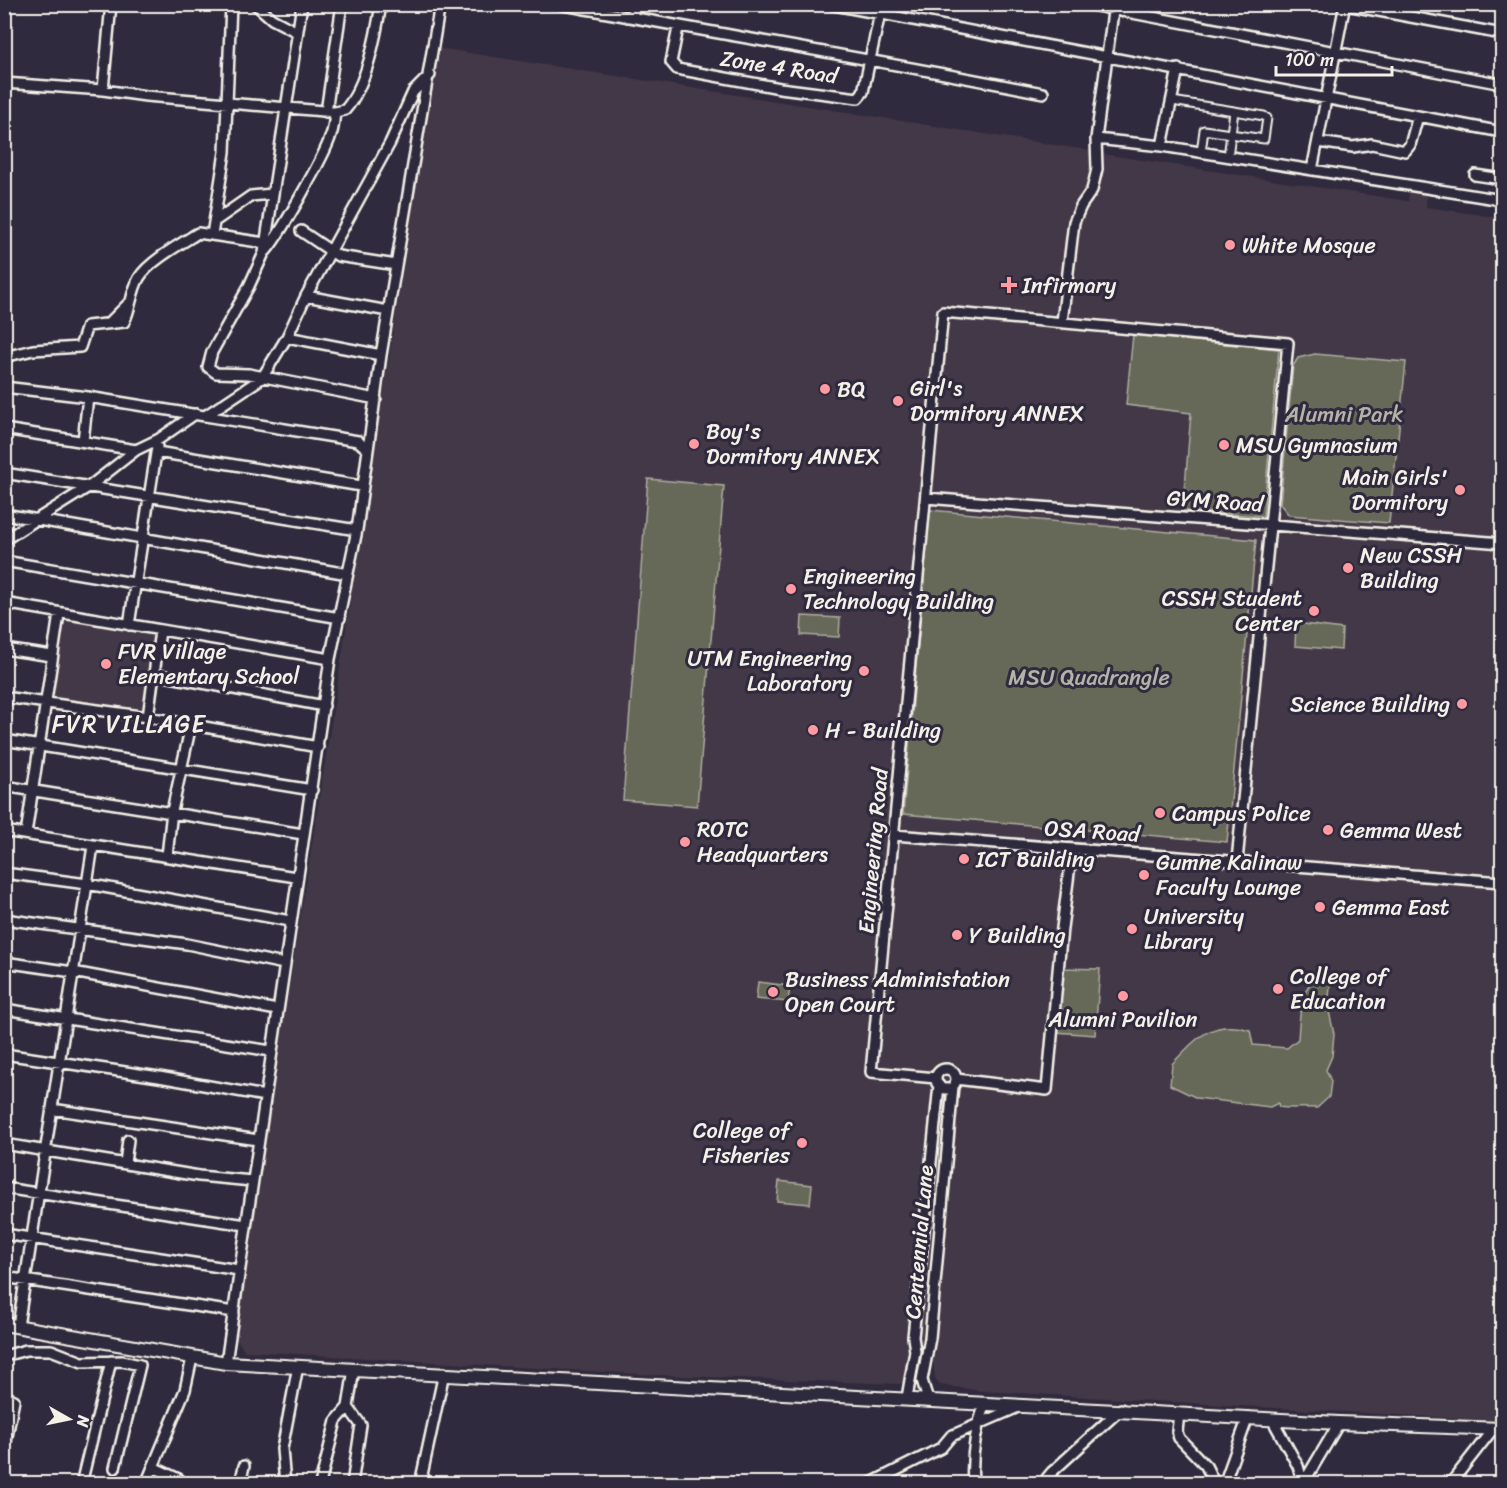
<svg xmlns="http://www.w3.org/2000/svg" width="1507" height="1488" font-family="Sriracha,sans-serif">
	<rect width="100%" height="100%" fill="#2f2a3d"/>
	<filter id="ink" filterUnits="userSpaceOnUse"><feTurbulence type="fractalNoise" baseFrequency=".0167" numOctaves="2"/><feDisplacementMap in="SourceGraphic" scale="12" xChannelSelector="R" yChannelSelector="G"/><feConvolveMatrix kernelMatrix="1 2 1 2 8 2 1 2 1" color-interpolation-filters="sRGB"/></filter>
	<g filter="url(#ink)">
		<path fill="#423946" d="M438,48l655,103 -2,17 9,2 3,-16 305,47 2,-14 17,4 -1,16 76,11v1203l-520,-30 -42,-6 -5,-7 -3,-26 -7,-1 -12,-1 -6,32 -8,2 -243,-9 -411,-24 -11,-15z
			M65,621l93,14 -10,80 -96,-15z"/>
		<path fill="#666859" stroke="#adaca0" stroke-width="1.5" d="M1133,335l146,14 -16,167 -80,-5 8,-98 -65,-8z
			M1315,354l91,8 -17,161 -100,-8 -9,-11 13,-138 5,-8z
			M648,479l76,7 -27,320 -74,-6z
			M930,510l326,30 -29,302 -324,-28z
			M802,616l38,2 -1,19 -38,-2z
			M1296,623l46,6 -1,21 -46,-4z
			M1061,968l39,1 -5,66 -40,-3z
			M1325,972l6,5 -3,30 6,27 -2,22 -6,14 5,11 -2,16 -12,11c-13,-1 -26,1 -38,-1l-1,-4 -8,4 -73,-9 -27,-13 2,-21c24,-25 40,-46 78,-34l3,15 34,3 11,-9c2,-24 1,-57 27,-67z
			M758,982l32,4 -2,16 -32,-3z
			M779,1181l33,4 -2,19 -33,-3z"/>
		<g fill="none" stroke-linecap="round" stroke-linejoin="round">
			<g stroke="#f4f1e8" stroke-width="11">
				<path id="pedestrian" d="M1172,101l62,10
					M1201,152l3,-22 60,9 3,-21
					M1228,157l6,-46 30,5"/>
			</g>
			<g stroke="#f4f1e8" stroke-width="14">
				<path id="minor" d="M111,4l-8,86 43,6 189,16
					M255,4l17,15 25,13
					M302,4l-38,249 -15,33 -37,66 -4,15 8,6 33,1 127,25
					M559,4c161,30 323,57 484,89
					M829,4l673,128
					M1085,4l417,80
					M1341,4l161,30
					M628,17l12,-13
					M678,28l-7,34 6,7 103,19 78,10 5,-6 19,-88
					M1178,69l-16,77 340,54
					M4,83l99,7
					M326,112l16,-108
					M1096,139l66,7
					M1318,142l35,5 19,-3 33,7 5,-6 8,-29
					M1312,170l33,-166
					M1475,175l27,4
					M215,221l36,-25 21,-2 2,-8
					M301,231l37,25 58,9
					M212,235l13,-83 6,-148
					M264,253c13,-12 62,-100 67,-118 3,-7 3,-16 4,-23l10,-2c22,-25 31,-74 36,-106
					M306,296l82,15
					M1062,322l12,-100 7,-16 11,-16 5,-21 -1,-30 18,-135
					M109,323l19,-19
					M287,337l94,18
					M4,357l29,-7 47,-3 7,-21 37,-4c7,-13 7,-30 15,-44 9,-16 43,-35 59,-45l67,10
					M4,387l84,10 270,44 9,8
					M205,416l57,-38 25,-41 19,-41 84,-153 23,-51 17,-17
					M4,429l132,21
					M83,441l5,-44
					M157,452l204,34
					M4,473l353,57
					M926,498l576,45
					M4,514l344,60
					M4,540l86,-54 46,-36 23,-11 36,-25
					M4,561l336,57
					M4,603l326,56
					M129,625l28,-178
					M4,649l48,7
					M154,674l170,32
					M4,697l144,20 170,30
					M148,717l12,-86
					M4,740l308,50
					M4,786l299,48
					M4,831l292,46
					M26,834l33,-220
					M894,835l608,47
					M167,856l5,-45 19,-86
					M4,873l83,11 203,37
					M4,919l183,25 97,20
					M4,962l69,10 204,38
					M4,1009l267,42
					M4,1054l155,23 106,19
					M936 1079a10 10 0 1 1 20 0a10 10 0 1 1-20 0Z
					M936,1078l-65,-6 72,-760 345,31 -51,518
					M956,1079l91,11 15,-162 10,-79
					M52,1109l206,31
					M4,1144l195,32 53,5
					M125,1163l3,-23
					M4,1188l242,37
					M4,1234l235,36
					M4,1277l230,35
					M18,1326l75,-480
					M4,1356l22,-6h25l31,12 40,-1 18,4 -25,103
					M226,1363l104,-704 27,-129 24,-175 59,-351
					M4,1396l10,4 -10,52
					M907,1398l8,-47 -2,-14 26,-252
					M928,1400l-6,-20 8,-42 23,-252
					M1179,1413l-2,19 2,6 27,28 9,18
					M1272,1419l26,47 5,18
					M153,1467l26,12
					M1304,1482l35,-59
					M81,1484l30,-123
					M146,1484l39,-94 7,-32
					M240,1484l4,-18
					M285,1484l-3,-35 16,-83
					M320,1484l16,-63 12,-14
					M352,1484l9,-59 -13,-18 6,-38
					M420,1484l24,-111
					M869,1484l72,-36 10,-12 67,-29
					M973,1484c-2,-29 2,-54 12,-81
					M1048,1484l-1,-6 5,-6 69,-63
					M1224,1484l24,-67
					M1450,1484l43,-55"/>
			</g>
			<g stroke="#f4f1e8" stroke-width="16">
				<path id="tertiary" d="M4,1324l222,39 1113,60 163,6"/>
			</g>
			<use href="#pedestrian" stroke="#2f2a3d" stroke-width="7"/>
			<use href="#minor" stroke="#2f2a3d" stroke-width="9"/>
			<use href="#tertiary" stroke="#2f2a3d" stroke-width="12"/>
		</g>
	</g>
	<g fill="#ff9aa2" stroke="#2f2a3d" stroke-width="2">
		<circle cx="1230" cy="245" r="6"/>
		<path d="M1006 276h6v6h6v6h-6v6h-6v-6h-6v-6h6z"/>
		<circle cx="825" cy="389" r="6"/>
		<circle cx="898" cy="401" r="6"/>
		<circle cx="694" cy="444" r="6"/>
		<circle cx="1224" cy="445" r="6"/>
		<circle cx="1460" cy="490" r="6"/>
		<circle cx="1348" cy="568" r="6"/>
		<circle cx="791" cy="589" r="6"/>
		<circle cx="1314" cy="611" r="6"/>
		<circle cx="106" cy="664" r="6"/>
		<circle cx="864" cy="671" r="6"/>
		<circle cx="1462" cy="704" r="6"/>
		<circle cx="813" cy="730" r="6"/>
		<circle cx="1160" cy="813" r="6"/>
		<circle cx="1328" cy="830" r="6"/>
		<circle cx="685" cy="842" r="6"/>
		<circle cx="964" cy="859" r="6"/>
		<circle cx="1144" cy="875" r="6"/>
		<circle cx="1320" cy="907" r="6"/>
		<circle cx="1132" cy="929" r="6"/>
		<circle cx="957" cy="935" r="6"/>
		<circle cx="1278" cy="989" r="6"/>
		<circle cx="773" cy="992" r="6"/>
		<circle cx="1123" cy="996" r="6"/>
		<circle cx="802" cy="1143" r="6"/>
	</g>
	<g text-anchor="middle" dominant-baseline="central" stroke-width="6" stroke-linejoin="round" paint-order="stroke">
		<g font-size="22" fill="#f4f1e8" stroke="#2f2a3d">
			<text transform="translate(779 67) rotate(9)">Zone 4 Road</text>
			<text transform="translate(1215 501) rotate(4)">GYM Road</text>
			<text transform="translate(1092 831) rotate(4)">OSA Road</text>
			<text transform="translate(873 851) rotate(-85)">Engineering Road</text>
			<text transform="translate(919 1242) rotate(-85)">Centennial Lane</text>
		</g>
		<g font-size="22" fill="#f4f1e8" stroke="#2f2a3d" text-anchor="start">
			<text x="1242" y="245">White Mosque</text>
			<text x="1022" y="285">Infirmary</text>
			<text x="910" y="388">Girl's<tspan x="910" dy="25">Dormitory ANNEX</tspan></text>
			<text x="837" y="389">BQ</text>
			<text x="706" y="431">Boy's<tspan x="706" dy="25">Dormitory ANNEX</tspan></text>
			<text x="1236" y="445">MSU Gymnasium</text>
			<text x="1448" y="477" text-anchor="end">Main Girls'<tspan x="1448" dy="25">Dormitory</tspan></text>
			<text x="1360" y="555">New CSSH<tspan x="1360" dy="25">Building</tspan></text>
			<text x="803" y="576">Engineering<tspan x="803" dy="25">Technology Building</tspan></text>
			<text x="1302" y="598" text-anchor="end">CSSH Student<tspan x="1302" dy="25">Center</tspan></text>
			<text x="118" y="651">FVR Village<tspan x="118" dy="25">Elementary School</tspan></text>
			<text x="852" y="658" text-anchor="end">UTM Engineering<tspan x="852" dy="25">Laboratory</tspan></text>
			<text x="1450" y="704" text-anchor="end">Science Building</text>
			<text x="825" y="730">H - Building</text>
			<text x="1172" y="813">Campus Police</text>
			<text x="697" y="829">ROTC<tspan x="697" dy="25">Headquarters</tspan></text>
			<text x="1340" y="830">Gemma West</text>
			<text x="976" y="859">ICT Building</text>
			<text x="1156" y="862">Gumne Kalinaw<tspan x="1156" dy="25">Faculty Lounge</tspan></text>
			<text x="1332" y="907">Gemma East</text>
			<text x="1144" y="916">University<tspan x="1144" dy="25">Library</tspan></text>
			<text x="969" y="935">Y Building</text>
			<text x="1290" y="976">College of<tspan x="1290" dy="25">Education</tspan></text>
			<text x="785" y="979">Business Administation<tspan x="785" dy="25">Open Court</tspan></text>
			<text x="1123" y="1019" text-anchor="middle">Alumni Pavilion</text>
			<text x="790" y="1130" text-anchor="end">College of<tspan x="790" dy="25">Fisheries</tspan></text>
		</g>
		<g font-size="22" fill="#b4b3a8" stroke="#2f2a3d">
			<text x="1344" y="414">Alumni Park</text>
			<text x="1089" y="677">MSU Quadrangle</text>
		</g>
		<g font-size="24" letter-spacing="1.5" fill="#f4f1e8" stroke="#2f2a3d">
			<text x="129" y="724">FVR VILLAGE</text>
		</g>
	</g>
	<rect width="1507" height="1488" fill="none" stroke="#2f2a3d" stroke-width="24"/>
	<rect x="12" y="12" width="1483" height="1464" fill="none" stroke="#f4f1e8" stroke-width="2" filter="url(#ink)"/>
	<g transform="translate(69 1419) rotate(99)" stroke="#2f2a3d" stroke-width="4.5" paint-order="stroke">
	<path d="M0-4.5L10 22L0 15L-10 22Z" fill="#f4f1e8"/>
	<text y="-9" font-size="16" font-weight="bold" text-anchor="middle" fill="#f4f1e8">N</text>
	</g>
	<path d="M1276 66v9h116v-9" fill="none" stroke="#f4f1e8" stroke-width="3"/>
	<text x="1285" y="66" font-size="18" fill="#f4f1e8" stroke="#2f2a3d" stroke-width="4.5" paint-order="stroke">100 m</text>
</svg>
